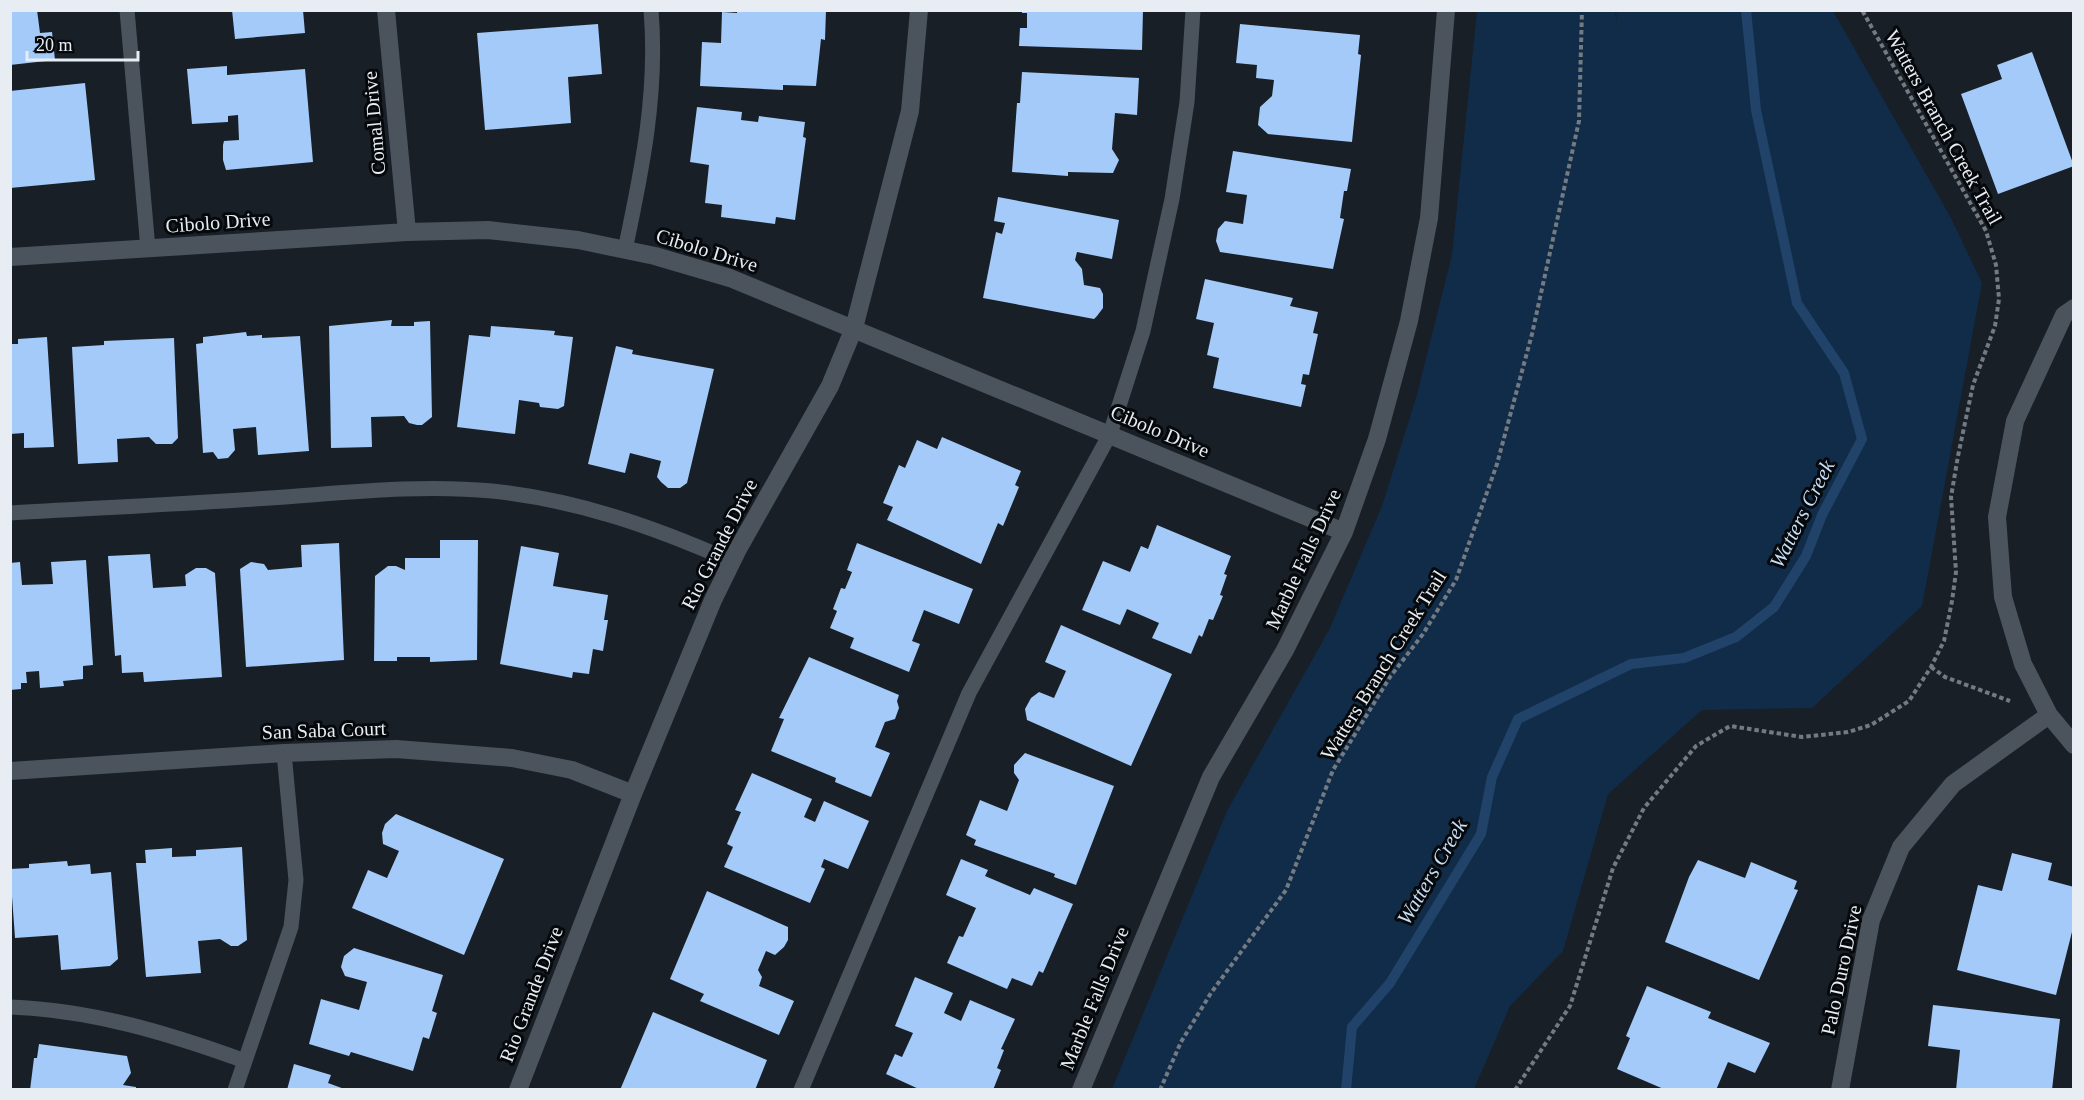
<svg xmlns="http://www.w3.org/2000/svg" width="2084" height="1100" font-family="'Times New Roman',serif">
	<rect width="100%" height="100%" fill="#181f27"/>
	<path fill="#112c48" d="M1477,11h138l2,12 -1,-12h217l118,207 31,65 -60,323 -110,102 -110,2 -94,84 -45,157 -53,55 -36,83h-362l115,-278 102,-181 53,-124 34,-108 36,-143z"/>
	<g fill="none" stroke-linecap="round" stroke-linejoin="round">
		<path stroke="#214369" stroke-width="10" d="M1346,1090l6,-63 38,-44 91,-149 11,-57 26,-58 113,-55 53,-6 52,-21 38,-30 32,-51 16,-41 40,-76 -18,-66 -47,-70 -41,-193 -10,-100"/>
	</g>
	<path fill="#a3caf8" d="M10,10h27l3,23 12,-1 3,28 -45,5z
		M232,10h71l2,23 -70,6z
		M737,10h89l-1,30 -4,-1 -5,47 -33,-1v5l-83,-4 2,-44 19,1 1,-31 15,1z
		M1022,10h121l-1,40 -123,-4 1,-18h7v-15h-5z
		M598,24l4,50 -34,3 3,46 -86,7 -8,-97z
		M1240,24l120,11 -2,19 3,1 -9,87 -84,-8 -10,-9 2,-18 12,-11 2,-16 -18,-2 1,-13 -21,-2z
		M2032,52l42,114 -76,28 -37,-100 41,-15 -5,-14z
		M227,66v9l78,-6 8,93 -87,8 -3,-10v-15l1,-4 15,-1 -1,-25 -10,1v6l-36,2 -5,-55z
		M1022,72l117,6 -2,37 -22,-2 -3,36 7,11 -6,13 -45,-1v4l-56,-4 5,-69h3z
		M85,83l10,97 -85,8v-97z
		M697,107l45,5 -1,8 17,2 1,-6 46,6 -2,15 3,1 -11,82 -19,-3 -1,7 -54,-7 1,-12 -17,-2 4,-38 -19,-3z
		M1233,151l118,18 -4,22h-3l-4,27 4,1 -11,50 -113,-17 -4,-11 2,-12 7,-8 18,3 4,-29 -21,-3z
		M998,197l121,23 -7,39 -35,-7 -2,8 7,9 2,16 16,3 3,6v14l-6,8 -3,3 -111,-21 13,-66 6,2 3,-11 -11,-2z
		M1205,279l88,19 -3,8 28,6 -5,21 5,1 -9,41 -6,-1 -2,10 5,1 -5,22 -88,-19 6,-30 -12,-3 7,-32 -18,-4z
		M392,320l-1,6h23v-4l16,-1 2,96 -10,8h-5l-8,-2 -5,-7 -33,1 1,30 -41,1 -2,-122z
		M491,326l64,5 -1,4 19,2 -9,69 -6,3 -18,-2 -1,-4 -20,-3 -4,34 -58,-7 12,-92 21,2z
		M246,332l1,4 15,-1v3l38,-2 9,115 -51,4 -2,-28 -23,2 2,21 -7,8 -10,1 -5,-7 -10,1 -7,-109 7,-1v-6z
		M47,337l7,110 -30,1v-15l-14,1v-90h8v-5z
		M174,338l4,100 -6,6h-16l-7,-7 -32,2 1,23 -40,2 -6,-117 32,-2v-4z
		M616,346l17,4 -1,4 82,15 -27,114 -7,5h-12l-7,-6 -4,-5 4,-16 -31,-8 -5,20 -37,-9z
		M942,437l79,34 -6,14 4,2 -16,39 -5,-3 -17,41 -94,-44 6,-13 -10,-4 16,-38 6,3 12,-28 20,9z
		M1157,525l74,31 -7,18 3,1 -7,20 3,1 -10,24 -4,-1 -7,18 -3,-2 -8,19 -39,-16 7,-15 -32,-14 -7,16 -38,-15 21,-49 27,11 11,-26 7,3z
		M440,540h38l-1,120 -47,2v-5h-33v4h-23l1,-85 13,-10h8l9,4v-12h35z
		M339,543l5,117 -98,7 -6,-98 11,-7 13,2 4,6 34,-3 -1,-22z
		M857,543l116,46 -14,35 -35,-14 -12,31 8,3 -11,28 -59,-24 4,-10 -24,-10 7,-17 -4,-2 8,-21 4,1 7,-17 -5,-2z
		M521,546l38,7 -6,33 55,9 -4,25h4l-5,31 -10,-2 -4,25 -16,-2 -1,6 -72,-14z
		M150,554l3,34 33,-2 -1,-11 11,-7h10l9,5 7,104 -78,5 -1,-10 -21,1 -1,-18 -6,1 -7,-100z
		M86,560l7,105 -10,1v13l-20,2 1,5 -24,2 -1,-17 -13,1 1,11h-6v6l-11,1v-127l10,-1 2,23 31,-1 -2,-22z
		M1061,625l111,49 -41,92 -104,-46 -2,-11 6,-11 8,-6 15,6 12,-27 -21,-9z
		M809,657l90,38 -2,6 2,7 -4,11 -10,3 -10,25 15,6 -19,44 -36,-15 1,-4 -65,-27 13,-32 -5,-1z
		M1025,753l89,33 -38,99 -22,-8 1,-3 -81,-29 2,-5 -10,-5 14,-35 27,11 12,-31 -5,-7v-8z
		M752,773l60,26 -8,18 11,5 9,-21 45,20 -21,48 -24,-10 -3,8 4,2 -15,34 -86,-36 9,-20 -6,-3 14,-32 -6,-2z
		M396,814l108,45 -40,96 -112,-47 16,-38 19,8 12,-27 -16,-7 -1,-11 3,-9z
		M242,847l5,93 -9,6h-7l-11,-7 -22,2 3,32 -55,4 -10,-114h10l-1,-13 27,-2v9l24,-1v-6z
		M2012,853l40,10 -4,17 26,7v37l-18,71 -99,-25 21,-85 24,6z
		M961,859l27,11 -3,6 45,19 4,-7 39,16 -30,69 -4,-2 -7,15 -20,-8 -5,11 -60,-26 12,-27 4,1 13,-29 -30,-13z
		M1698,860l47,18 6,-16 46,19 -3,8 4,1 -39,90 -94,-38 24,-65z
		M67,861l1,5 22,-2 1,10 20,-2 7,87 -8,7 -49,4 -3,-35 -43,3 -5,-69 19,-1v-4z
		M707,891l81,36v13l-4,7 -9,8 -9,-4 -8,19 4,7 -3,9 35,15 -15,34 -79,-34 4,-7 -34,-15z
		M354,948l89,27 -11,36 5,2 -8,26 -6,-2 -10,34 -62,-19 -2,4 -40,-12 12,-45 38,11 8,-28 -22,-6 -4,-9 3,-11z
		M915,977l38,16 -9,20 17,8 9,-21 45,19 -14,30 3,1 -7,18 4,2 -8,20h-72l-35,-16 9,-20 7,3 11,-24 -18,-7z
		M1647,986l64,26 -3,6 62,25 -15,30 -27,-11 -12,28h-50l-49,-21 13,-31 -4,-2z
		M1933,1005l127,14 -8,71h-96l4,-40 -32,-4z
		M653,1012l114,48 -12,30h-135z
		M39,1044l88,12 4,17 -8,12 13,2v3h-106l4,-32h3z
		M294,1064l37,11 -3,8 19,7h-60z"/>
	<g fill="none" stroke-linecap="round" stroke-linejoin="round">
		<path stroke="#747a81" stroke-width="4" stroke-dasharray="4.5 3" stroke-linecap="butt" d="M1931,667l14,10 65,24
			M1160,1090l21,-48 30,-49 75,-103 47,-120 57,-93 33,-43 33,-54 41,-116 35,-130 47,-213 3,-111
			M1515,1090l55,-84 43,-138 31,-60 52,-62 34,-20 72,11 46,-5 23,-7 38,-24 22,-34 13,-26 8,-40 4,-29 -5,-75 7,-41 15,-71 22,-59 4,-27 -3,-34 -10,-34 -124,-221"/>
		<path stroke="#4b535d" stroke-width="15" d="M127,10l21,239
			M625,250c17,-80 33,-158 26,-240
			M10,513c87,-5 173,-9 260,-15 74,-5 148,-14 222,-7 86,9 162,36 239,70
			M10,1007c82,3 158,26 235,54
			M235,1090l56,-163 5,-47 -12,-127
			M801,1090l168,-397 141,-259 33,-103 29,-132 15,-97 6,-92"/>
		<path stroke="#4b535d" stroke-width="18" d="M386,10l21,222
			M10,257l397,-25 81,-2 90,10 77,16 75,22 614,254
			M2074,308l-10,7 -49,106 -18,96 6,80 20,67 26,51 25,30
			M10,771l274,-18 112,-4 116,9 60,12 61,24
			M518,1090l115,-296 80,-194 25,-51 92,-163 24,-58 56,-217 9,-101
			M1081,1090l130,-313 74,-127 59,-118 33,-93 32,-118 20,-103 17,-208
			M1840,1090l31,-170 30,-73 52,-63 96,-69"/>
	</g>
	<g text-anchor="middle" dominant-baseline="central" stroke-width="6" stroke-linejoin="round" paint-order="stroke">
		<g font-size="20" fill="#e8edf3" stroke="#06090c">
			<text transform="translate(374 123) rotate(-95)">Comal Drive</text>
			<text transform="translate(1944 127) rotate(61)">Watters Branch Creek Trail</text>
			<text transform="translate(218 222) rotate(-4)">Cibolo Drive</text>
			<text transform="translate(707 250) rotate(17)">Cibolo Drive</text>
			<text transform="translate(1160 431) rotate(23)">Cibolo Drive</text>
			<text transform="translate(719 544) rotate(-63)">Rio Grande Drive</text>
			<text transform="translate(1303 559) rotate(-65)">Marble Falls Drive</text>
			<text transform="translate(1383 665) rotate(-58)">Watters Branch Creek Trail</text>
			<text transform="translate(324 730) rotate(-2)">San Saba Court</text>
			<text transform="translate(1841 970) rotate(-78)">Palo Duro Drive</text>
			<text transform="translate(531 994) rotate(-69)">Rio Grande Drive</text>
			<text transform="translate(1094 998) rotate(-68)">Marble Falls Drive</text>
		</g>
		<g font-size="21" font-style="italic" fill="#c8dff8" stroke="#06090c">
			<text transform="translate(1802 514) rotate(-63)">Watters Creek</text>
			<text transform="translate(1432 872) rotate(-60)">Watters Creek</text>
		</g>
	</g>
	<rect width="2084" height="1100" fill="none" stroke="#e8edf3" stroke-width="24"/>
	<path d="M27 51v9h111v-9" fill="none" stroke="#e8edf3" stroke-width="3"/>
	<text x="36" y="51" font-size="18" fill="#e8edf3" stroke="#06090c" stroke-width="4.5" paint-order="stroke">20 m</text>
</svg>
